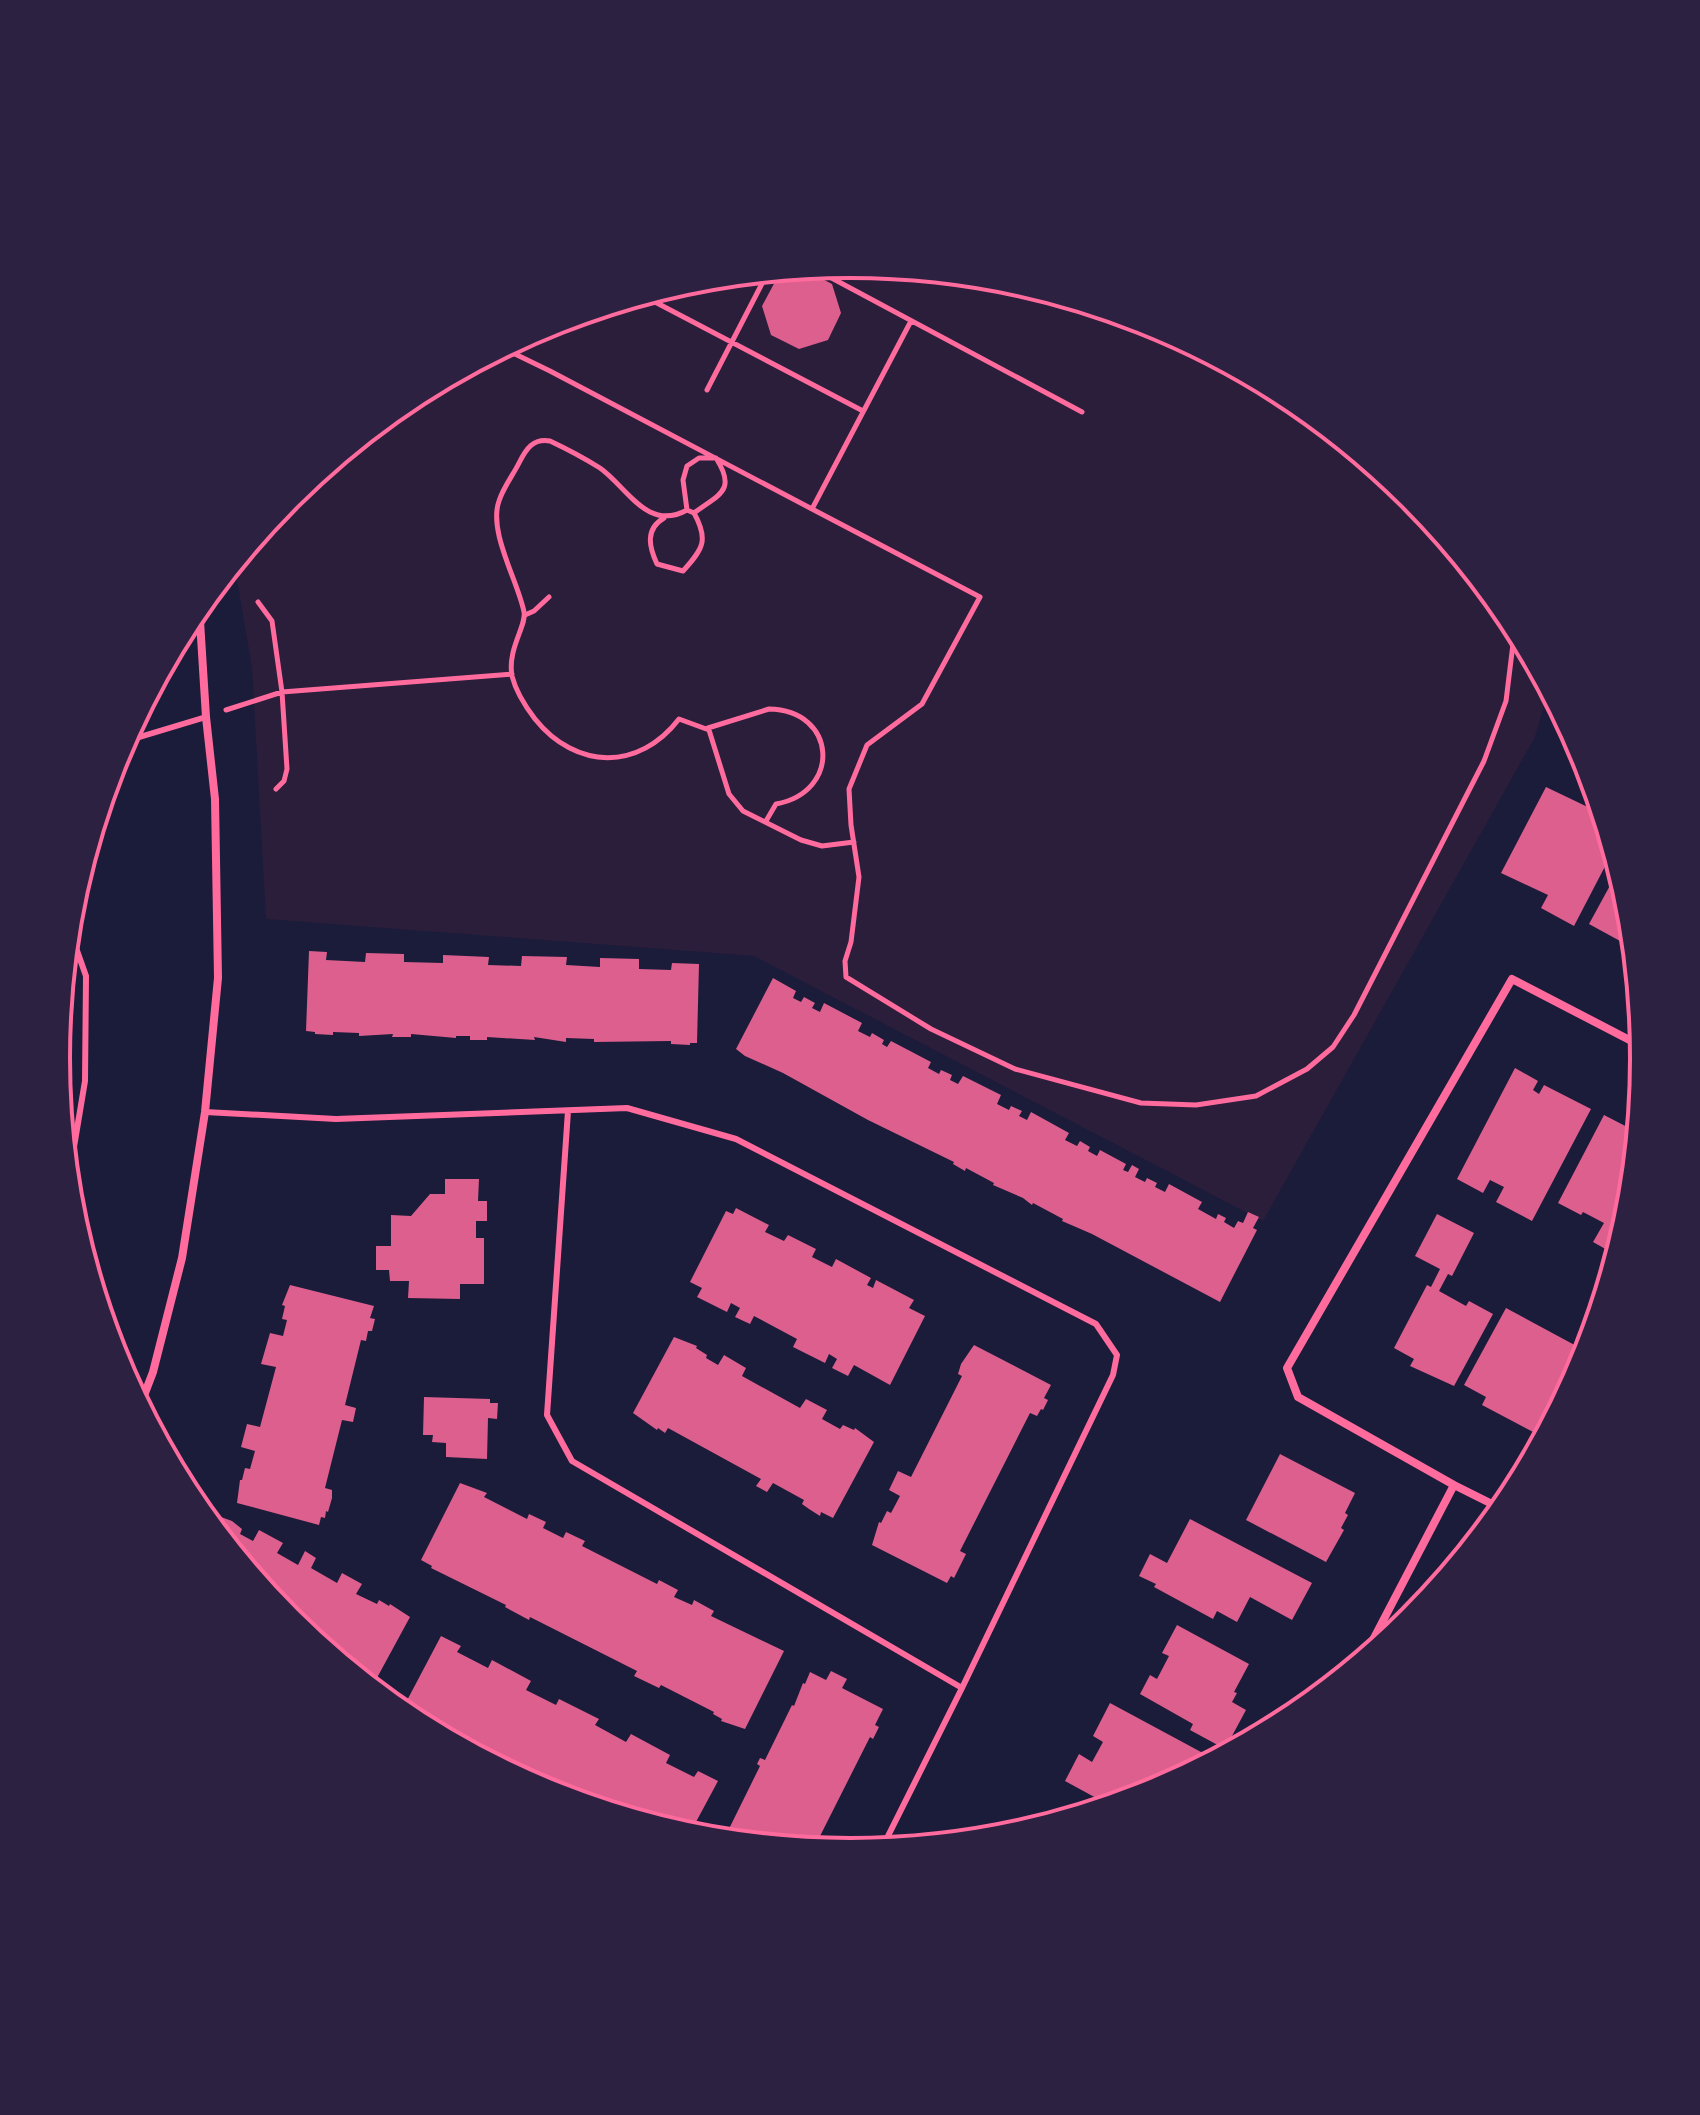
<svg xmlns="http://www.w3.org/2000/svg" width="1700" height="2115" font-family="'Space Grotesk',sans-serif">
	<rect width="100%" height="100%" fill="#1b1b3a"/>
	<path fill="#2a1e3b" d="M850,264l155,15 149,45 137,74 121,98 98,121 39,71 -14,49 -272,484 -509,-265 -488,-37 -14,-251 -18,-106 55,-66 120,-99 138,-73 149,-45z"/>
	<path fill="#dd5f8e" d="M805,270l27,14 9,29 -13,27 -29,9 -28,-14 -9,-29 14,-26z
		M1546,787l48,23 4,-9 15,50 -39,75 -33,-18 7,-13 -47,-22z
		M1619,869l10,34 4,40 -11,-6 -2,4 -31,-17z
		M309,951l18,1 -1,8 39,2 1,-9 38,1v8l39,1v-8l46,2 -1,8 33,1 1,-10 45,1 -1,8 34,2v-9l39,1v10l32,1 1,-7 27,1 -2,79h-7v2l-19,-1v-3l-77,1v-3l-28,-1v4l-32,-5 1,3 -48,-3v3h-17v-4h-14v2l-45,-4v3h-19l1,-3 -34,2v-3l-26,-1v3l-18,-1v-2l-9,-1z
		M773,978l23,13 -3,7 8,4 3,-5 11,6 -3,5 8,4 4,-9 38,20 -4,8 12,6 2,-4 12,7 -2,4 5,3 4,-6 40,21 -3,6 11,6 2,-4 11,5 -2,5 8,4 5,-8 38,19 -4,9 12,6 2,-4 11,5 -3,5 8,4 4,-8 38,21 -4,7 12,6 3,-5 10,6 -2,4 9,5 3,-6 26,14 -3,6 5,2 4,-7 7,4 -4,8 10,5 2,-4 10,5 -2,4 10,5 4,-8 33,18 -4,7 18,10 2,-5 8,4 -2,4 10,6 4,-7 5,2 5,-11 11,5 -6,11 4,2 -37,72 -128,-68 -30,-13 1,-2 -30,-16 -1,2 -9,-7 -30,-13 1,-2 -28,-15 -1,3 -12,-7 1,-2 -86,-42 -85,-47 -38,-17 -9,-7z
		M1515,1068l23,13 -5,9 6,4 5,-9 47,24 -59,112 -36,-19 8,-15 -14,-7 -7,13 -26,-14z
		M1604,1115l33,17 -8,81 -13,42 -23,-13 11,-19 -21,-11 -2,3 -23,-12z
		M445,1179h34l-1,22h9v20h-11v17h8v46h-24v15l-52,-1 1,-17h-19l-1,-11h-13v-24h15v-31l20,1 19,-22h15z
		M736,1208l33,17 -4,7 19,9 4,-6 28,14 -4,8 20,10 4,-8 35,19 -4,7 6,3 3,-8 38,20 -5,8 16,8 -35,69 -36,-20 -6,11 -16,-8 5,-9 -8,-5 -4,9 -32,-16 4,-8 -43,-23 -4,8 -15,-7 5,-9 -9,-5 -4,9 -30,-15 5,-9 -12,-6 36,-71 7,3z
		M1437,1214l37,19 -22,43 -4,-2 -9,17 27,15 3,-5 24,13 -39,72 -44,-20 4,-7 -20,-11 33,-63 4,2 9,-18 -25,-13z
		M290,1285l84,21 -4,12 5,1 -3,12h-4l-2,10 -5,-1 -16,65 11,3 -3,14 -11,-2 -17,68 7,2v8l-4,14 -2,-1 -1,7 -4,-1 -2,8 -82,-22 3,-23h2l3,-12 5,1 5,-18 -14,-4 6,-23 13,3 16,-60 -15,-3 9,-31 13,3 4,-16 -5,-1 3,-13 -3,-1z
		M1506,1308l76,41 -45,85 -55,-29 4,-8 -22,-12z
		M674,1337l23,9 -1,2 11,7 -1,3 12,7 6,-10 22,13 -4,8 58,32 6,-9 21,11 -5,9 18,10 3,-4 11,5 1,-2 19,14 -41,76 -12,-6 -1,4 -11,-7 -7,-5 2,-4 -31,-17 -6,9 -11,-6 5,-7 -93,-51 -3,5 -7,-5 -1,2 -24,-17z
		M974,1345l77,40 -7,13 4,2 -5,10 -2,-1 -4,7 -7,-3 -70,138 6,3 -12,24 -3,-2 -4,7 -75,-38 7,-23 2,1 6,-12 4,2 9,-17 -11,-6 9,-19 13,6 51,-101 -4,-2 3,-10z
		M424,1397l66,2v4h8l-1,16 -9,-1 -1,41 -41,-2v-14l-14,-1 1,-7h-10z
		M1280,1454l75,39 -10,20 3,2 -7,13 3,2 -18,32 -80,-42z
		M460,1483l27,10 -3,4 43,22 2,-5 17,8 -3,6 20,10 3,-6 19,9 -3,5 75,38 2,-4 19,10 -4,7 18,8 2,-5 20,11 -3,5 73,35 -39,78 -24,-8 1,-2 -9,-5 1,-2 -53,-27 -2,3 -25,-12 3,-5 -107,-54 -1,3 -24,-13 1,-2 -75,-37 1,-2 -11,-6z
		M210,1513l22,8 10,8 -2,5 13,7 6,-11 24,13 -6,10 21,12 7,-14 11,7 -5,10 26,15 5,-10 20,11 -6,10 21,10 2,-4 10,6 1,-2 20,13 -38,70 -84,-68 -81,-100z
		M1190,1519l122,64 -20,37 -42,-23 -13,25 -20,-11 -4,8 -59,-32 2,-3 -17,-8 11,-22 17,9z
		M1177,1625l72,39 -15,28 3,1 -5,9 14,8 -21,39 -35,-19 3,-6 -53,-30 10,-19 7,4 12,-23 -7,-3z
		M441,1636l20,10 -4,6 31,16 4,-8 39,21 -5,9 30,15 3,-6 40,20 -4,6 31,17 5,-8 39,21 -4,8 28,14 4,-6 20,10 -29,54 -102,-32 -23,-12 -1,2 -14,-8 1,-2 -32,-15 1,-2 -23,-11 -1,2 -92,-49z
		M831,1671l16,8 -5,9 41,21 -8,16 4,2 -6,12 -3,-2 -56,111 -90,-9 36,-73 -3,-2 3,-6 5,2 27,-55 2,1 9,-23 2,1 5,-12 16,8z
		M1110,1703l104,56 -61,32 -44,14 -44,-24 14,-27 13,8 11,-20 -10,-6z"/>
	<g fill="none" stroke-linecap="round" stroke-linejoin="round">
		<path stroke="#ff6b9d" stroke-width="5" d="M811,267l271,145
			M642,295l13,7 6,-13
			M655,302l208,109
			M911,321l-99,188 168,88 -58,107 -55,41 -18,44 2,36 8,52 -8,65 -6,19 1,16 85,52 84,40 126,34 55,2 60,-9 51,-27 26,-22 21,-32 130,-254 22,-60 7,-57 -2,-26
			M494,352l21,2 35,17 262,138
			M707,390l61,-118
			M699,458h17c21,33 3,36 -22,55l-7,-3 -4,-30 4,-14z
			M687,510c-40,22 -60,-23 -87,-42 -16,-10 -33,-19 -50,-27 -17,-3 -24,8 -31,22 -6,12 -16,25 -20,38 -11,31 19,80 25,111 3,13 -17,37 -12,64 4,16 13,30 23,43 41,51 104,52 144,0l30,11 20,64 14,17 58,29 21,6 32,-4
			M664,518c-19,11 -15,29 -7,46l26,7c20,-22 26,-31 11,-58
			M258,602l14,19 10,71 230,-18
			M525,615l9,-4 15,-14
			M226,710l56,-18 5,77 -3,12 -8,8
			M708,728l61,-19c68,1 73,83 7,95l-10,17"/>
		<path stroke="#ff6b9d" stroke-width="6" d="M123,742l83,-25
			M568,1111l-21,304 25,46 390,227
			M205,1112l131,7 291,-11 109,31 360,185 21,31 -4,20 -151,313 -80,160
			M68,1183l17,-102 1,-105 -17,-48"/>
		<path stroke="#ff6b9d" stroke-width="8" d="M140,1406l13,-34 29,-114 23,-146 13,-134 -3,-179 -9,-82 -7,-112
			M1502,1509l-48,-24 -156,-88 -11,-29 225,-389 131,68
			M1363,1659l91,-174"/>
	</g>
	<path d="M0 0H1700V2115H0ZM70 1058a780 780 0 1 1 1560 0a780 780 0 1 1-1560 0Z" fill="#2d2142" fill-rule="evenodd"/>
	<path fill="none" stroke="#ff6b9d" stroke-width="4" d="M70 1058a780 780 0 1 1 1560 0a780 780 0 1 1-1560 0Z"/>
</svg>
